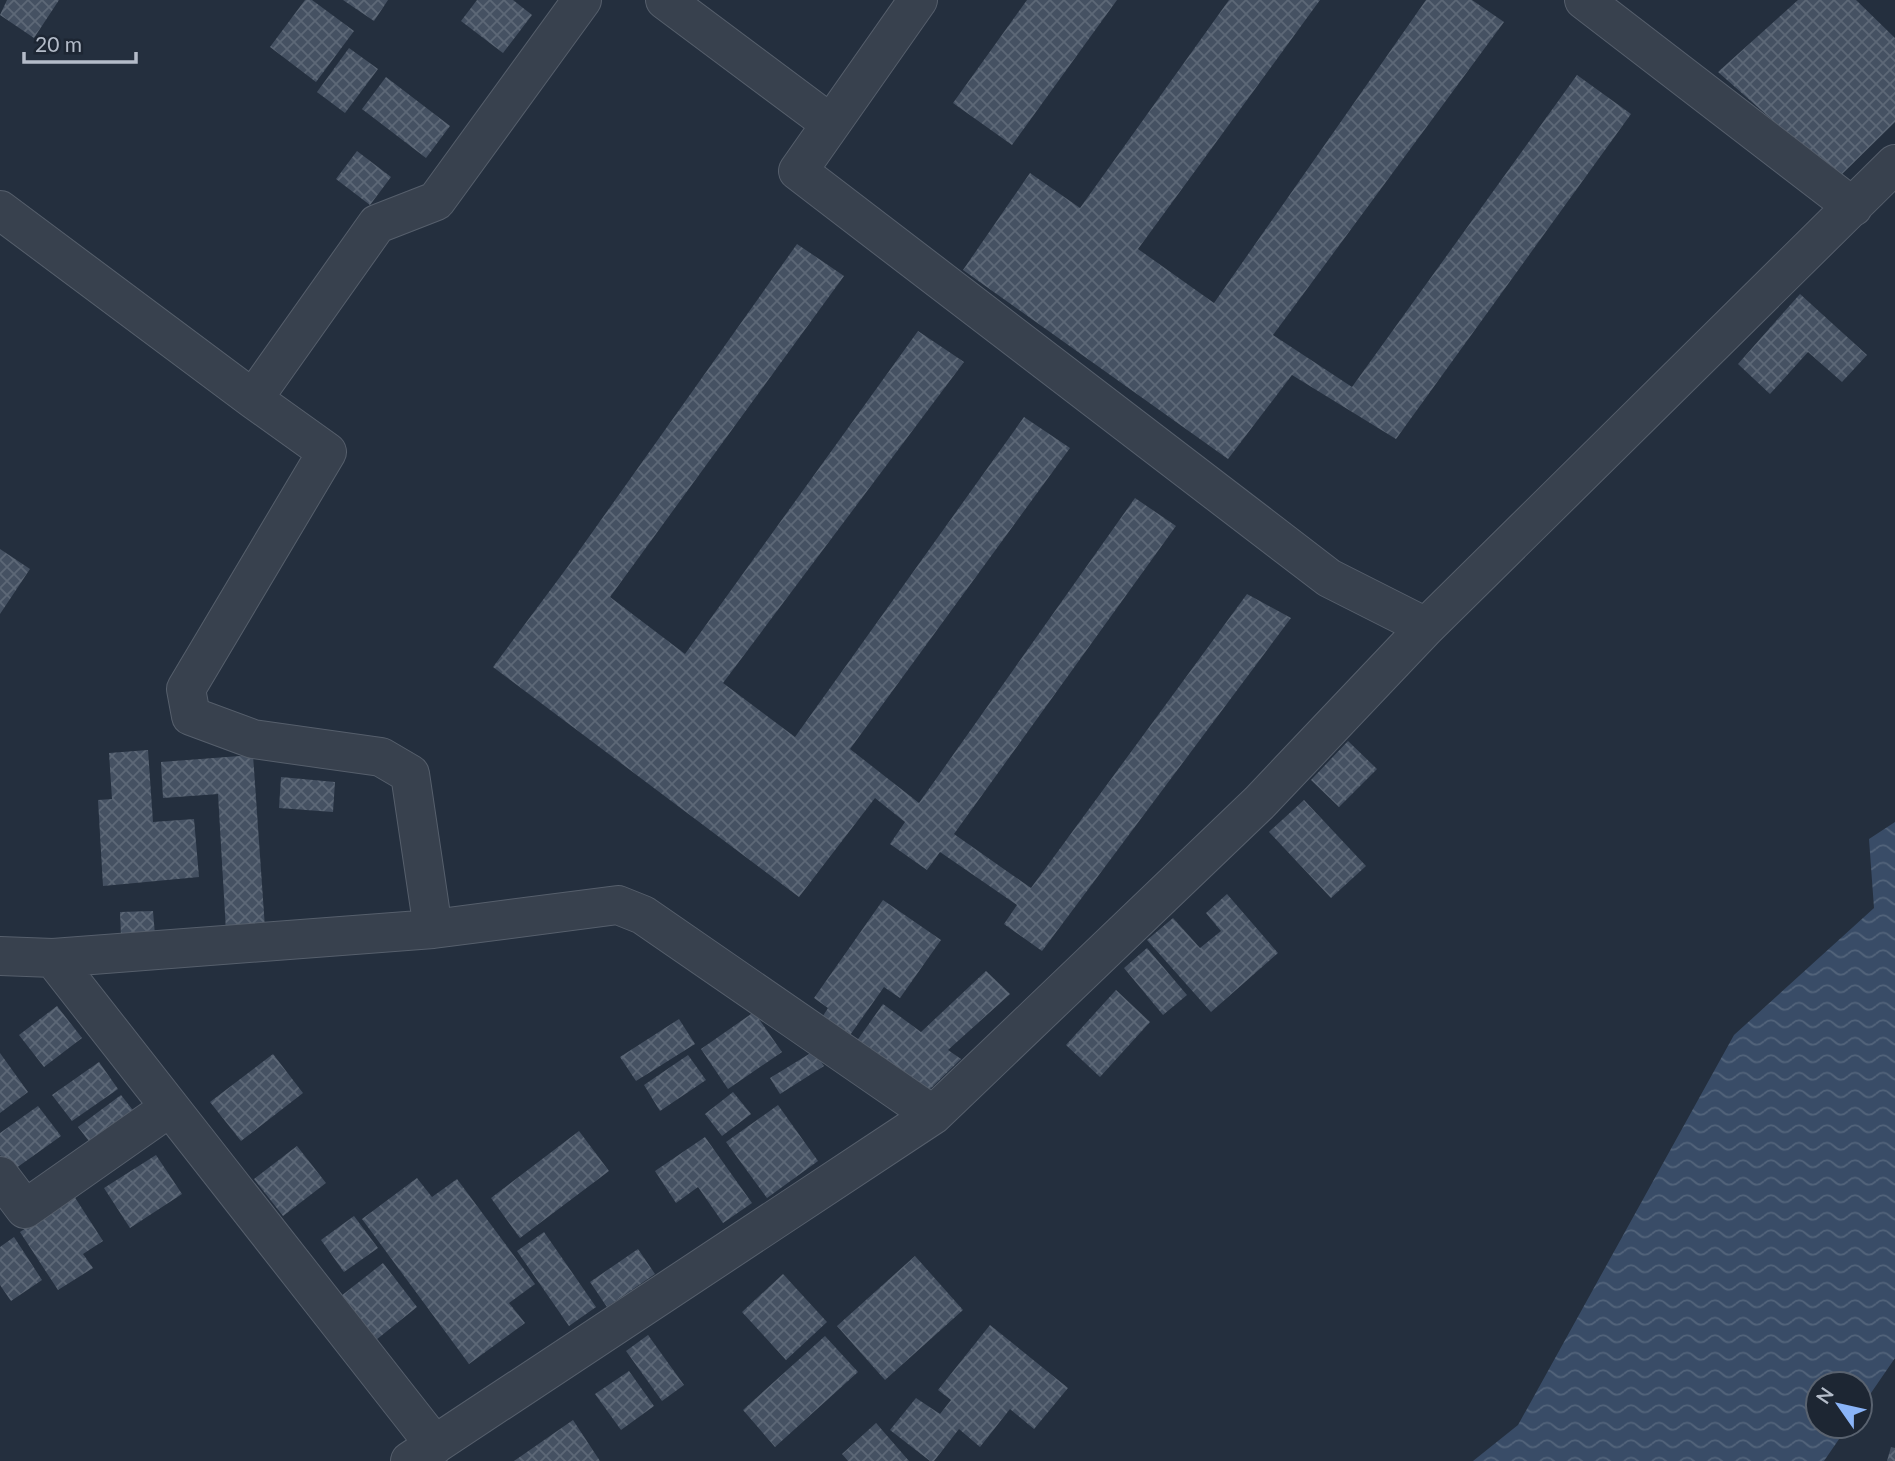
<svg xmlns="http://www.w3.org/2000/svg" width="1895" height="1461" font-family="Lato,sans-serif">
	<defs>
		<pattern id="water-waves" width="16" height="10" patternUnits="userSpaceOnUse" patternTransform="scale(1.75)"><rect width="16" height="10" fill="#394c67"/><path d="M0 5q4-4 8 0t8 0" fill="none" stroke="#53647b"/></pattern>
		<pattern id="building-cross-hatch" width="8" height="8" patternUnits="userSpaceOnUse" patternTransform="scale(1.75)"><rect width="8" height="8" fill="#455162"/><path d="M0 0l8 8M0 8l8-8" fill="none" stroke="#5d6877"/></pattern>
	</defs>
	<rect width="100%" height="100%" fill="#242f3e"/>
	<path fill="url(#water-waves)" d="M1895,822v536l-35,51v-25h-42v42h30l-24,35h-351l45,-36 216,-390 140,-127 -5,-69z"/>
	<path fill="url(#building-cross-hatch)" d="M7,0h52l-25,38 -34,-23z
		M305,0h7l42,31 -38,51 -46,-35z
		M343,0h45l-14,21z
		M477,0h36l19,15 -29,38 -42,-32z
		M1027,0h90l-105,145 -59,-42z
		M1229,0h91l-182,249 76,54 212,-303h46l32,22 -231,313 79,52 225,-312 54,39 -235,325 -104,-64 -64,84 -265,-189 67,-97 50,35z
		M1798,0h58l39,38v84l-57,56 -120,-106z
		M349,48l29,21 -33,44 -28,-21z
		M386,77l64,49 -24,32 -64,-49z
		M357,151l34,26 -21,28 -34,-26z
		M797,244l47,32 -234,321 75,57 233,-323 46,31 -241,321 72,54 229,-320 46,31 -220,301 69,54 216,-305 41,28 -222,308 77,54 216,-294 44,24 -249,333 -38,-27 13,-19 -77,-53 -13,18 -37,-26 15,-22 -30,-24 -76,99 -306,-230 76,-102z
		M1800,294l67,61 -25,27 -34,-30 -38,42 -32,-30z
		M0,549l30,20 -30,45z
		M1348,741l29,28 -38,38 -28,-27z
		M148,750l5,72 41,-3 5,58 -96,9 -5,-86 14,-1 -3,-46z
		M253,755l12,173 -39,3 -8,-137 -55,4 -2,-36z
		M281,777l54,5 -2,30 -54,-4z
		M1304,800l62,66 -35,32 -62,-66z
		M1227,894l51,59 -67,59 -64,-72 26,-22 27,30 21,-17 -15,-18z
		M883,900l58,40 -41,58 -16,-11 -36,51 -27,-19 7,-11 -14,-10z
		M153,911l2,24 -34,1 -1,-24z
		M1147,948l40,47 -24,20 -39,-47z
		M986,971l24,23 -62,56 13,9 -34,33 -71,-50 27,-38 38,28z
		M1116,990l34,32 -50,55 -34,-32z
		M57,1006l25,32 -38,29 -25,-32z
		M754,1012l28,40 -54,37 -27,-40z
		M679,1019l16,25 -59,37 -16,-24z
		M814,1051l10,15 -44,28 -10,-16z
		M0,1053l28,39 -28,21z
		M273,1054l30,39 -62,48 -31,-39z
		M688,1055l18,25 -46,31 -16,-26z
		M99,1062l19,27 -46,32 -20,-26z
		M733,1092l18,22 -29,22 -17,-22z
		M121,1095l18,23 -44,31 -17,-22z
		M778,1105l40,56 -51,37 -41,-56z
		M38,1106l23,30 -49,35 -12,-16v-22z
		M579,1131l30,40 -89,67 -29,-40z
		M705,1137l47,66 -29,20 -25,-36 -22,16 -21,-32z
		M297,1146l29,37 -43,33 -29,-37z
		M156,1155l26,39 -52,34 -26,-40z
		M417,1178l15,19 25,-18 78,105 -26,19 16,20 -56,41 -107,-145z
		M74,1196l29,45 -20,13 10,14 -35,22 -38,-58z
		M354,1216l24,32 -34,24 -23,-32z
		M544,1232l52,75 -27,19 -52,-75z
		M14,1237l28,43 -31,21 -11,-16v-38z
		M638,1249l17,25 -48,33 -17,-25z
		M915,1256l48,54 -78,70 -48,-54z
		M383,1263l34,44 -46,37 -35,-44z
		M783,1274l44,48 -41,38 -44,-48z
		M990,1325l78,63 -34,41 -24,-20 -30,38 -21,-18 -25,32h-4l-40,-31 26,-32 24,16 11,-14 -13,-10z
		M648,1335l36,50 -22,16 -36,-50z
		M825,1336l33,36 -83,75 -32,-37z
		M629,1371l25,35 -33,24 -26,-36z
		M573,1420l27,41h-86z
		M876,1423l33,38h-61l-6,-7z
		M1891,1447l4,1v13h-8z"/>
	<g fill="none" stroke-linecap="round" stroke-linejoin="round">
		<g stroke="#565f6c" stroke-width="40">
			<path id="street" d="M665,0l166,124
				M918,0l-120,171 531,407 97,49
				M1584,0l269,207
				M0,210l253,189
				M433,929l-23,-155 -29,-17 -128,-18 -62,-23 -5,-27 141,-237 -74,-53 124,-175 59,-23 146,-201
				M0,956l53,2 380,-29 185,-24 25,10 290,200
				M53,958l382,487
				M0,1176l25,33 144,-101
				M410,1461l523,-346 326,-312 167,-176 469,-463"/>
		</g>
		<use href="#street" stroke="#38414e" stroke-width="38"/>
	</g>
	<g transform="translate(1839 1405) rotate(304)"><circle r="33" fill="#1d2633" stroke="#59626f" stroke-width="2"/>
	<path d="M0-5L12 26L0 18L-12 26Z" fill="#8ab4f8"/>
	<text y="-10" font-size="19" font-weight="bold" text-anchor="middle" fill="#b4bcc9">N</text>
	</g>
	<path d="M24 52v10h112v-10" fill="none" stroke="#b4bcc9" stroke-width="3.5"/>
	<text x="35" y="52" font-size="21" fill="#b4bcc9" stroke="#1d2633" stroke-width="5" paint-order="stroke">20 m</text>
</svg>
